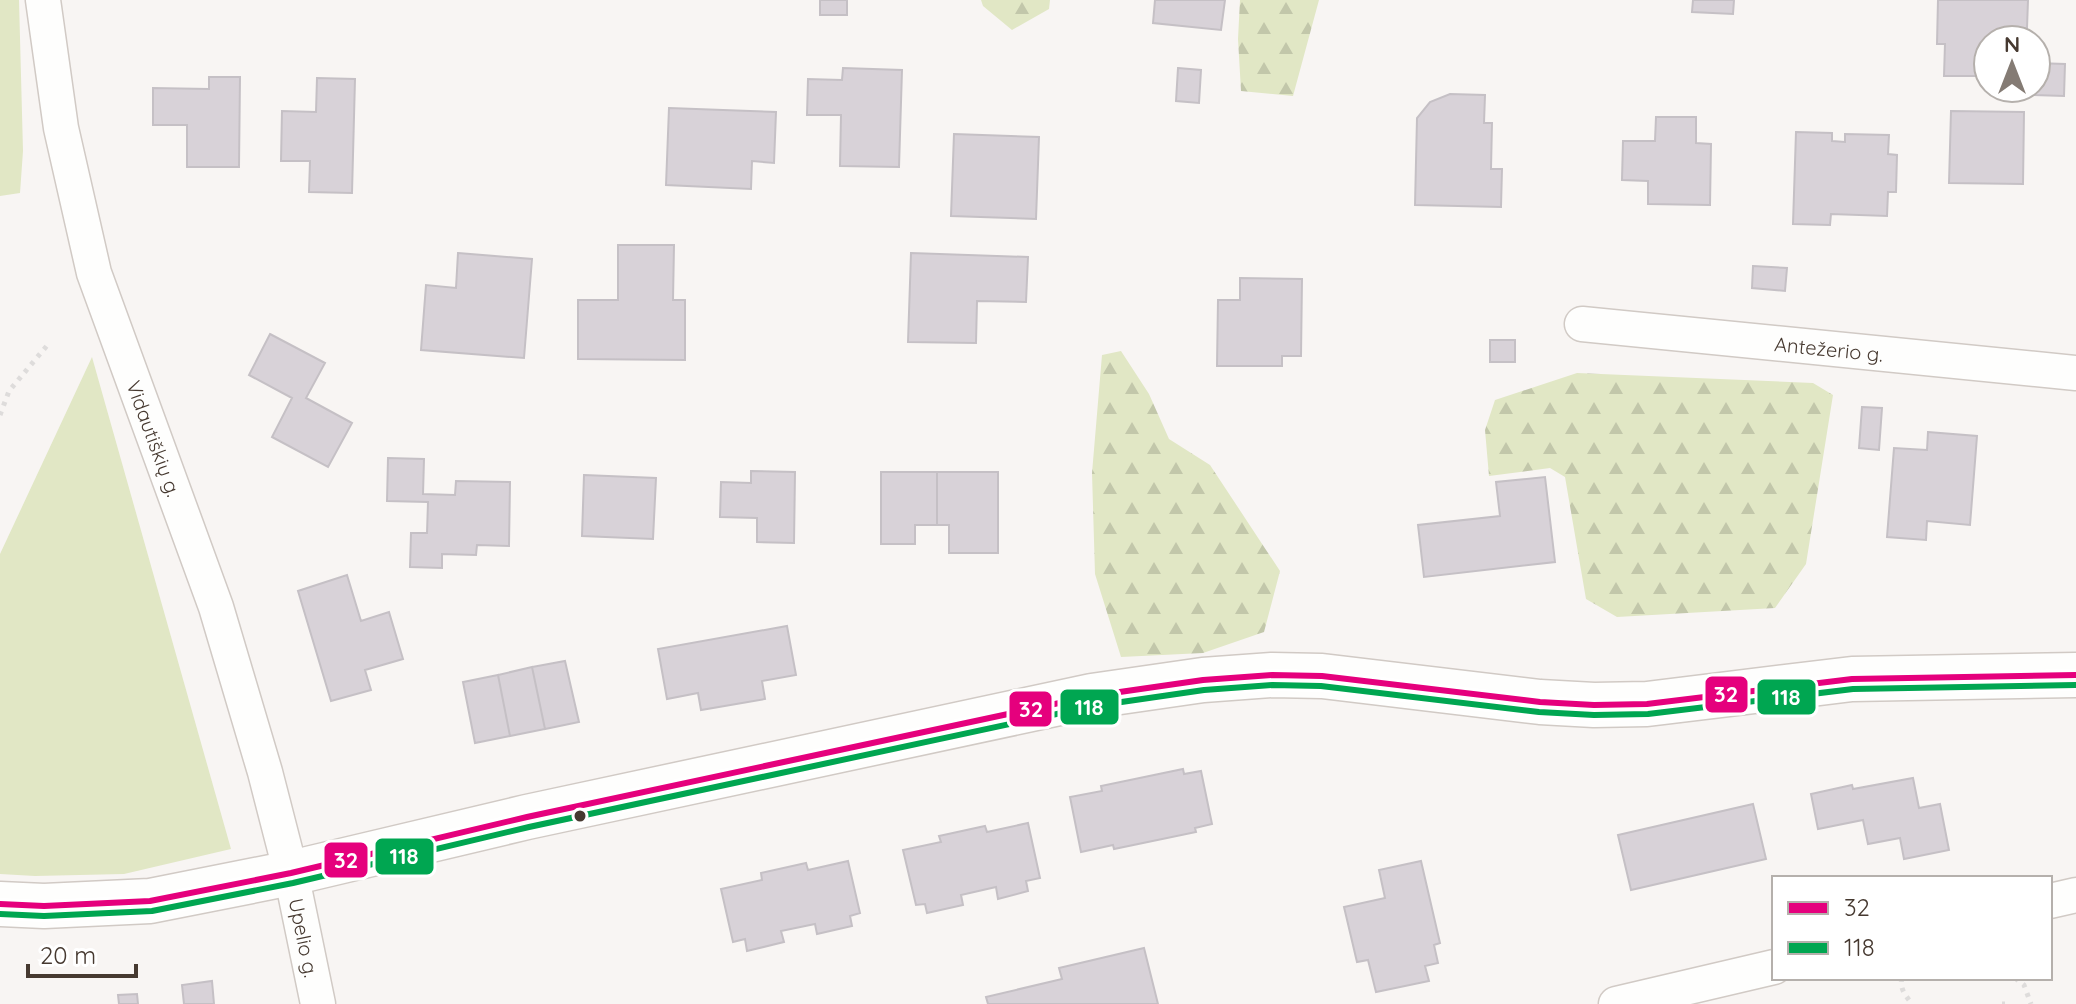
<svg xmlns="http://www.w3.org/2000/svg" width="2076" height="1004" font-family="Quicksand,sans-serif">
	<defs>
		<pattern id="forest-firs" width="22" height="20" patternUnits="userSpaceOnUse" patternTransform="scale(2)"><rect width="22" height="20" fill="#e1e7c5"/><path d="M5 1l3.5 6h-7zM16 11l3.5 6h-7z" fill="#c2c7aa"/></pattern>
	</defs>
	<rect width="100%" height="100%" fill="#f8f5f3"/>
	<path fill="#e1e7c5" d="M0,0h19l4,151 -3,42 -20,3z
		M92,357l139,492 -107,25 -89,2 -35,-2v-320z"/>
	<path fill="url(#forest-firs)" d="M981,0h69l-1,9 -37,21 -29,-24z
		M1240,0h79l-26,96 -52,-5 -3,-52z
		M1121,351l28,43 20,45 41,26 70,106 -16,61 -61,21 -82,4 -26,-83 -3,-101 10,-118z
		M1577,373l236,10 20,12 -27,169 -31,44 -158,9 -31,-18 -21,-122 -15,-9 -61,8 -4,-46 10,-30z"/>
	<path fill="#d8d2d8" stroke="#c5c0c5" stroke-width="2" d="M820,0h27v15h-27z
		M1155,0h70l-4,30 -68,-7z
		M1693,0h41l-1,14 -41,-2z
		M1938,0h90l-1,28h-10v12h-29v36h-44l1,-32h-8z
		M2036,63l29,1 -1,32 -30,-1z
		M843,68l59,2 -3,97 -59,-1 1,-51h-34l1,-36 34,1z
		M1178,68l23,2 -2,33 -23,-2z
		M209,77h31l-1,90h-52v-42h-34v-37l56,1z
		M317,78l38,1 -3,114 -43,-1 1,-31h-29l1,-50 34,1z
		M1450,94l35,1 -1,28h8l-1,46h11l-1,38 -86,-2 2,-87 13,-16z
		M669,108l107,4 -2,51 -22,-2 -1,28 -85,-4z
		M1951,111l73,1 -1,72 -74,-1z
		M1656,117h40v26l15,1 -1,61 -62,-1v-23l-26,-1 1,-39h32z
		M1796,132l36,1v8l13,1v-8l44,1 -1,19 9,1 -1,37h-8l-1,24 -56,-2 -1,11 -37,-1z
		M954,134l85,3 -3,82 -85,-3z
		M618,245h56l-1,55h12v60l-107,-1v-59h40z
		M458,253l74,6 -8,99 -103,-8 5,-65 30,3z
		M911,253l117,4 -2,45 -49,-1 -1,42 -68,-1z
		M1753,266l34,2 -2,23 -33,-3z
		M1240,278l62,1 -1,77h-19v10h-65l1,-66h22z
		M270,334l55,29 -19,35 46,25 -24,44 -56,-30 20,-39 -43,-23z
		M1490,340h25v22h-25z
		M1862,407l20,1 -3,42 -20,-2z
		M1928,432l49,4 -7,89 -43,-4 -1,19 -39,-3 7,-89 33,2z
		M388,458l36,1 -1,35 32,1 1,-14 54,1 -1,64 -32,-1 -1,10 -34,-1v14l-32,-1 1,-34h16l1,-31 -41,-1z
		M751,471l44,1 -1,71 -37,-1v-24l-37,-1 1,-35 30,1z
		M881,472h56v53h-22v19h-34z
		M937,472h61v81h-49v-28h-12z
		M584,475l72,3 -3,61 -71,-3z
		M1545,477l10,85 -131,15 -6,-52 82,-9 -4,-34z
		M347,575l14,46 28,-9 14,47 -38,11 6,20 -40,11 -33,-110z
		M787,626l9,49 -34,6 3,18 -64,11 -3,-17 -31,6 -9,-50z
		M565,661l14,61 -34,7 -13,-62z
		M532,667l13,62 -35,7 -12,-61z
		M498,675l12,61 -35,7 -12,-61z
		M1183,769l1,5 17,-3 11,53 -17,4 1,4 -82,17 -1,-4 -32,7 -11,-55 32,-6 -1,-5z
		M1913,778l6,30 21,-4 9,46 -45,9 -4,-21 -32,6 -5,-24 -45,9 -7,-35 41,-9 1,4z
		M1753,804l13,55 -135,31 -13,-55z
		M1028,823l12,55 -14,3 2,10 -30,8 -2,-12 -35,8 2,10 -36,8 -2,-9 -9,1 -13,-55 38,-8 -2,-6 46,-10 2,6z
		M848,861l12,52 -10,3 2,10 -35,8 -2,-10 -34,7 3,11 -37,9 -2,-12 -12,3 -12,-53 41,-9 -1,-7 45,-10 2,7z
		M1421,861l19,82 -6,2 4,18 -13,3 4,15 -53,11 -8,-32 -11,2 -13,-55 41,-9 -6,-28z
		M1144,948l14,56h-170l-2,-7 76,-18 -3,-11z
		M212,981l2,23h-30l-2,-19z
		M137,994l1,10h-19l-1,-9z"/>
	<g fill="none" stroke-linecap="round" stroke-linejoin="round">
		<g stroke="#d1cac5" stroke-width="37">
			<g id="street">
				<path id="s1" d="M43,0l18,128 33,145 122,334 49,165 26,101 27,131"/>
				<path id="s2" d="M1582,324l494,49"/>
				<path d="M2050,901l26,-6"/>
				<path d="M1616,1004l158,-37"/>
			</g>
		</g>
		<g stroke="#d1cac5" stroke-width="47">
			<path id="secondary" d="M0,904l44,2 106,-5 141,-28 236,-56 565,-121 111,-16 69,-5 50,1 218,26 54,3 53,-1 205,-25 224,-4"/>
		</g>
		<path stroke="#dedcdb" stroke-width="5" stroke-dasharray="4 6" stroke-linecap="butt" d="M0,415l9,-24 41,-49
			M1902,978c-3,10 4,18 10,26
			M2015,978l9,7 7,19
			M2002,1004h3"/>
		<use href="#street" stroke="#fefefd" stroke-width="34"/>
		<use href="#secondary" stroke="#fefefd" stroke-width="44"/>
		<g stroke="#fff" stroke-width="12">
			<path id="bus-1" d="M0,904l44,2 106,-5 141,-28 236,-56 565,-121 111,-16 69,-5 50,1 218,26 54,3 53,-1 205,-25 224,-4"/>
		</g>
		<g stroke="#fff" stroke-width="12">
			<path id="bus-2" d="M0,914l44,2 108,-5 141,-28 236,-56 565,-121 110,-16 68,-5 49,1 218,26 55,3 54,-1 205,-25 223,-4"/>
		</g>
		<use href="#bus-1" stroke="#e5007d" stroke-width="6"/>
		<use href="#bus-2" stroke="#00a651" stroke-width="6"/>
	</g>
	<circle fill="#463930" stroke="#fff" stroke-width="3" cx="580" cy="816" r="7"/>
	<g text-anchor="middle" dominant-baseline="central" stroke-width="6" stroke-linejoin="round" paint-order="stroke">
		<g font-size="20" fill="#463930" stroke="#fff">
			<text stroke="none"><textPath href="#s2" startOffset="248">Antežerio g.</textPath></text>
			<text stroke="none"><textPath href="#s1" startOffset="454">Vidautiškių g.</textPath></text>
			<text stroke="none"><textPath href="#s1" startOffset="976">Upelio g.</textPath></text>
		</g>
	</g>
	<g stroke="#fff" stroke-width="3">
		<rect x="1704" y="675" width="45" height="39" rx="8" fill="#e5007d"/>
		<rect x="1756" y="678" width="61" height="38" rx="8" fill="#00a651"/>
		<rect x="1059" y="688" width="61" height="38" rx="8" fill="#00a651"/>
		<rect x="1008" y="690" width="45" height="38" rx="8" fill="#e5007d"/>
		<rect x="374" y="837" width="61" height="39" rx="8" fill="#00a651"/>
		<rect x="323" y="841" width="46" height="38" rx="8" fill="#e5007d"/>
	</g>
	<g font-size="22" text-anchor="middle" font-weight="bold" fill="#fff">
		<text x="1726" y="702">32</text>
		<text x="1786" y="705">118</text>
		<text x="1089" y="715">118</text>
		<text x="1031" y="717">32</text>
		<text x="404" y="864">118</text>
		<text x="346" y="868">32</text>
	</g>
	<rect x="1772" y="876" width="280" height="104" fill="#ffffff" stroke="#b5b0ac" stroke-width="2"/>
	<rect x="1788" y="902" width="40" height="12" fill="#e5007d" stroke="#b5b0ac" stroke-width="2"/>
	<text x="1844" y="916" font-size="24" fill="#463930">32</text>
	<rect x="1788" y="942" width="40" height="12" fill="#00a651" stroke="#b5b0ac" stroke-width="2"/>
	<text x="1844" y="956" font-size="24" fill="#463930">118</text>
	<g transform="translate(2012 64)"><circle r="38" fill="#ffffff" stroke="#b5b0ac" stroke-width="2"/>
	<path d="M0-6L14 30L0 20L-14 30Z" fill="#847b74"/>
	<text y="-12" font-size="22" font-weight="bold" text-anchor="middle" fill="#463930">N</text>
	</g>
	<path d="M28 964v12h108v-12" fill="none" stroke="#463930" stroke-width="4"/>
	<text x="40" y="964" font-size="24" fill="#463930" stroke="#ffffff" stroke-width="6" paint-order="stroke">20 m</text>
</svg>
